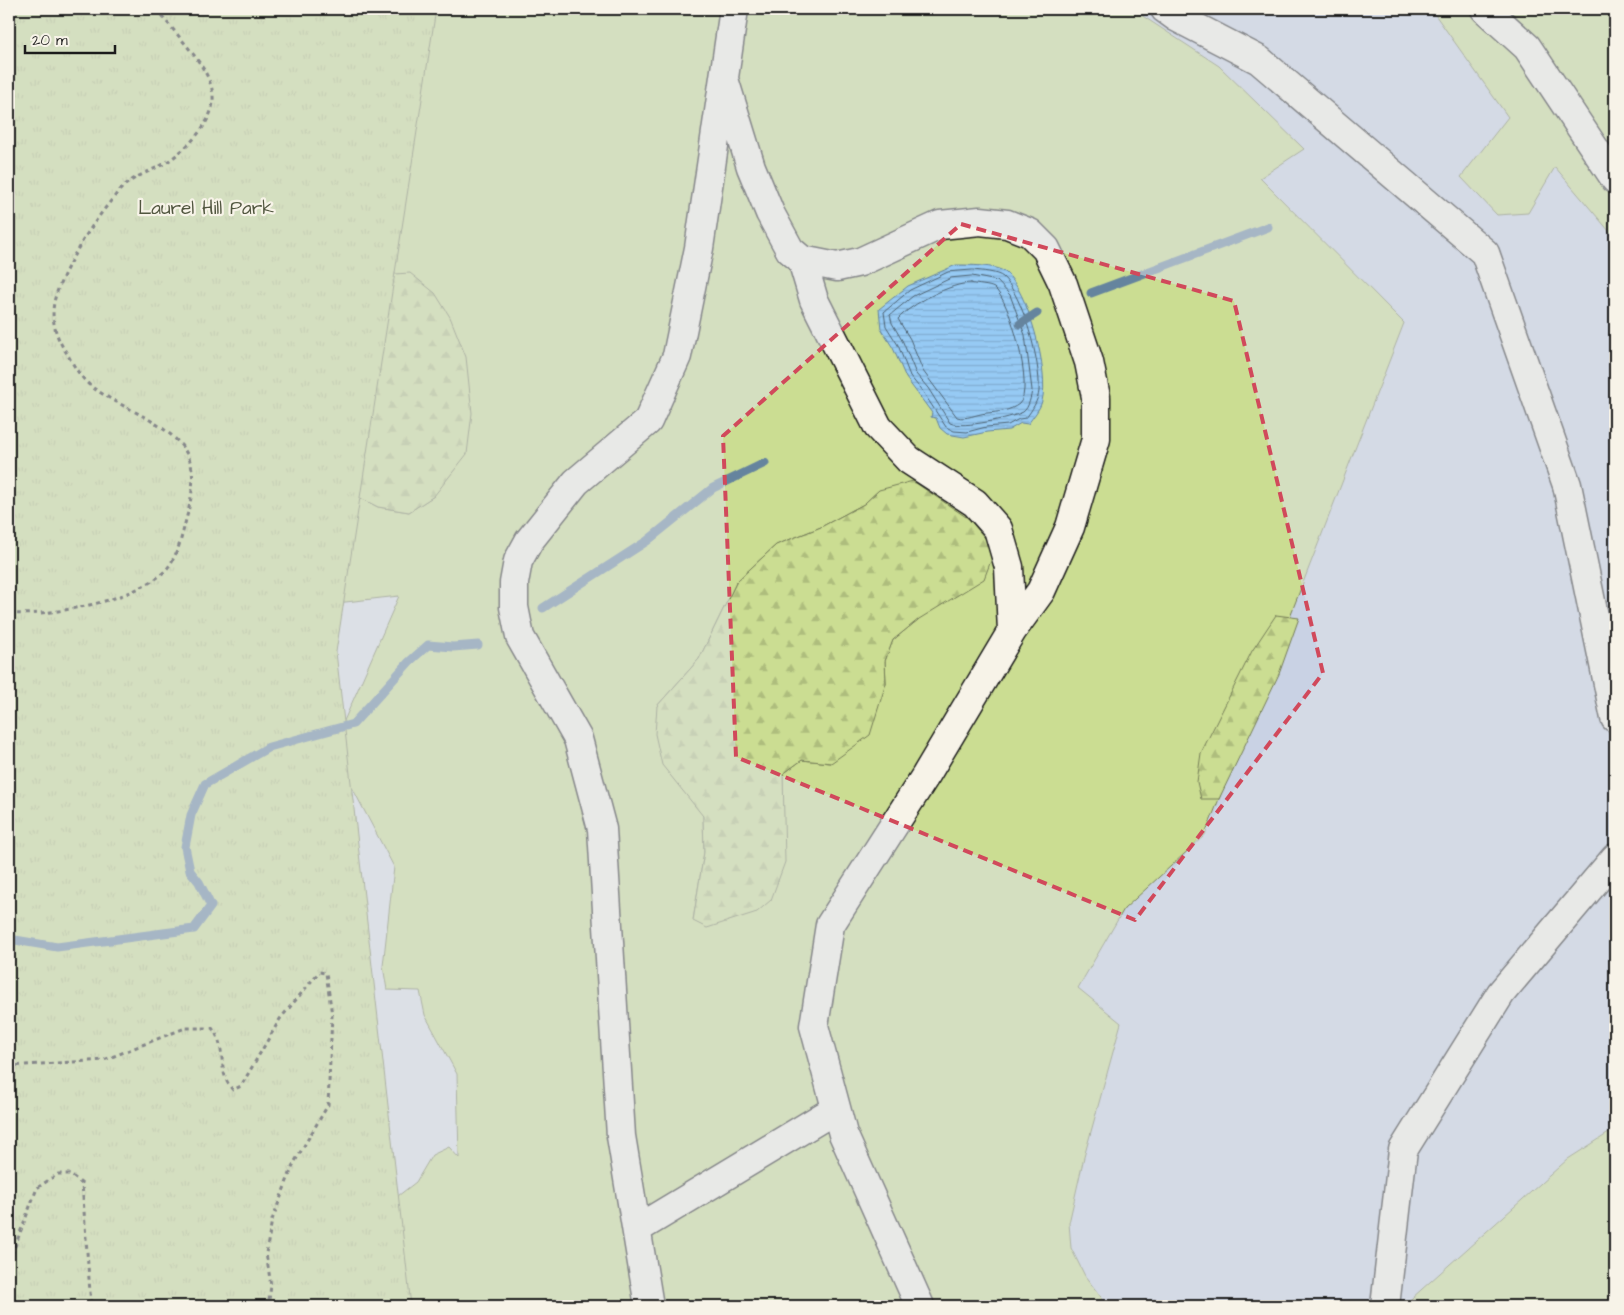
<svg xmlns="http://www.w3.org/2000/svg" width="1624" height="1315" font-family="'Architects Daughter',sans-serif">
	<defs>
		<pattern id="forest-firs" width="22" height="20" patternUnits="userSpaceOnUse" patternTransform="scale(1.25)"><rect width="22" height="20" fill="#cbdd92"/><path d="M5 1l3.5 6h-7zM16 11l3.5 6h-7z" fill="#aebd7d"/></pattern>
		<pattern id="park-tufts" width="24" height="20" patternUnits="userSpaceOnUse" patternTransform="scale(1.25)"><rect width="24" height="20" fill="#cbdd92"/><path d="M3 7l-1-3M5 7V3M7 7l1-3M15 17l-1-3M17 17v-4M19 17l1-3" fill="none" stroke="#aebd7d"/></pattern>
		<pattern id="water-rules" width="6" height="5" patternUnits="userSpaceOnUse" patternTransform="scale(1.25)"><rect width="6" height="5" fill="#96caf4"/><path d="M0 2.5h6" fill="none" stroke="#81add1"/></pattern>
	</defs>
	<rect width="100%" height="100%" fill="#dce0e6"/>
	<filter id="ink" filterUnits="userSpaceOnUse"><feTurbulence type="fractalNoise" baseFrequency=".02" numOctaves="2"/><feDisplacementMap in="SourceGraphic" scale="10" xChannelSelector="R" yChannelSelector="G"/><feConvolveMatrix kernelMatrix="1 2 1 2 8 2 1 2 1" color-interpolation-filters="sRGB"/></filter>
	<g filter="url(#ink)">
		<path fill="#c9d2e4" d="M1132,9h299l78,108 -47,60 93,-11 60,72v891l-47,30 -165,147h-292l-4,-1 -22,-29 -14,-28 -2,-25 15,-66 -7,-169 47,-79 81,-74 199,-512 -144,-146 43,-28 -84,-83z"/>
		<path fill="#cbdd92" stroke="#747c57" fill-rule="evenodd" d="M9,9h1123l87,57 85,83 -44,29 144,145 -199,512 -81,74 -46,79 43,35 -37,134 -15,66 2,25 14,28 22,29 4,1h-743l17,-100 31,-24 16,-27 17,-8 10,11 -2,-84 -32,-59 -5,-24 -33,-1 -4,-24 11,-99 -49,-93 -20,-10 74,-168 -116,13zM335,485l99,11 -25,16 -31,-5zM879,490l40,129 -26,21 -8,21 1,22 -55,80 -29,-3 -19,14v41l-90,105 11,-68 -1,-36 -46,-110 42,-47 38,-78 39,-36 45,-18 43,-23z
			M1431,9h184v229l-60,-71 -27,46 -31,2 -36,-38 47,-60z
			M1615,1129v177h-212l165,-147z"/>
		<path fill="url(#forest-firs)" stroke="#747c57" d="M410,273l25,20 15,24 16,40 6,56 -5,41 -33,42 -25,16 -31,-5 -43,-22 -2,-207z
			M913,481l56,38 26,31 -11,29 -65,40 -26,21 -8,21 1,22 -16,52 -39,28 -29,-3 -19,14 2,88 -14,38 -14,12 -50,16 -14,-7 11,-69 -1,-36 -41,-51 -7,-31 2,-28 42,-47 38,-78 39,-36 45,-18 43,-23 15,-14z
			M1276,615l23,3 -20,56 -60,125h-18l-4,-17 4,-29 51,-102z"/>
		<path fill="url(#park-tufts)" stroke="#747c57" d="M9,9h427l-100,643 75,654h-402z"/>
		<path fill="url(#water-rules)" stroke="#65849e" d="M956,265c12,0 40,0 49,7 23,18 45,101 37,129 -2,8 -9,16 -14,23l-7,-1 -12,7 -22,2 -23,5 -17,-3 -7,-6 -4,-10 -5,-1 1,-4 -26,-35 -13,-30 -12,-19 -2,-20 29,-23z"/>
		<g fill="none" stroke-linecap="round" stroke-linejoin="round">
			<path stroke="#4d6272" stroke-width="1" d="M973,270c8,1 24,2 30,7 20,19 38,86 36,114 -1,10 -7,19 -13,27l-7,1 -11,6 -22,2 -19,5 -13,-1 -8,-4 -23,-35 -13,-16 -12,-31 -12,-19 -2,-14 26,-22 38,-18z
				M972,276l25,5 13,14 15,40 7,55c-1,6 -3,18 -9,22 -12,6 -60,17 -73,11l-22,-35 -12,-14 -13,-32 -11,-19 -2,-8 23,-19 38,-18z
				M971,283c6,2 18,2 23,5 16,11 41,102 25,116 -9,7 -21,8 -32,9 -11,1 -21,7 -30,4l-34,-46 -13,-32 -12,-20c13,-15 53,-36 73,-36z"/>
			<path stroke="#65849e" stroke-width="9" d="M1091,293l177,-66
				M1020,324l17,-11
				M543,608l104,-67 66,-53 52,-25
				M9,939l48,8 137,-18 17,-23 -12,-24 -9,-11 -5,-24 6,-32 14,-31 64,-37 84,-23 56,-62 19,-17 25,2 25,-2"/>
			<g stroke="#1c1c1c" stroke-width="31">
				<path id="minor" d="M1165,9l11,8 83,43 226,193 82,232 48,233
					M1485,9l42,38 88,132
					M724,79l27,88 19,46 20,37 12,10 35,7 23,-5 80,-37 40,-4 27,3 23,9 16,16 17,35 26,78 7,35v42l-26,88 -29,64 -29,40 -86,144 -96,150 -16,101 29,108 77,172
					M802,260l12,40 64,127 31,33 66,43 23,26 11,38 3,64
					M637,1229l199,-120
					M649,1306l-28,-170 -19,-307 -24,-90 -58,-102 -6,-30v-24l4,-22 11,-20 47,-59 72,-61 29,-65 22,-108 35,-239
					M1385,1306l18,-156 98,-157 114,-135"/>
			</g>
			<path stroke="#1c1c1c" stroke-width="3" stroke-dasharray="4 4" stroke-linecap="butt" d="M9,613c38,5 137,-14 160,-47 11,-16 14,-36 19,-54 4,-17 8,-39 0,-56 -16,-33 -68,-48 -96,-69 -11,-8 -19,-23 -26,-35 -11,-16 -16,-35 -11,-54 11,-36 41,-81 66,-109 13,-14 33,-18 49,-29 18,-13 45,-39 43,-64 -2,-30 -39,-62 -56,-87
				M9,1066l95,-6 81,-32h27c16,20 4,44 21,62l8,-4 39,-67 39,-47 7,1 6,42 -4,90 -34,58 -22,57 -6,33 5,33 -3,20
				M9,1262l28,-74 21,-14h12l12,10 9,122"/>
			<use href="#minor" stroke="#f7f3e8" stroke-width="28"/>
		</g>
	</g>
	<path d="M0 0H1624V1315H0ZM961,224l273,77 89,372 -188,247 -399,-163 -13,-321z" fill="#dce0e6" fill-opacity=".55" fill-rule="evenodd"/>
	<path fill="none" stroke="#d1495b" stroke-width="4" stroke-dasharray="10 6" stroke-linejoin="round" d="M961,224l273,77 89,372 -188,247 -399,-163 -13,-321z"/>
	<g text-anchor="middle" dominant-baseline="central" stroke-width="4.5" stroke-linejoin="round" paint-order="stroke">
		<g font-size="19" fill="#51563f" stroke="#f7f3e8">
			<text x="206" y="208">Laurel Hill Park</text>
		</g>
	</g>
	<rect width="1624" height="1315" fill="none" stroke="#f7f3e8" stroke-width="30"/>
	<rect x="15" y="15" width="1594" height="1285" fill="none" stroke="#1c1c1c" stroke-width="2" filter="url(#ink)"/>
	<path d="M25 45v8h90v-8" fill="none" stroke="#1c1c1c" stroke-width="2.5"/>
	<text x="32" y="45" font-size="15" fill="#1c1c1c" stroke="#f7f3e8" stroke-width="4" paint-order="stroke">20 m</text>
</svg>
